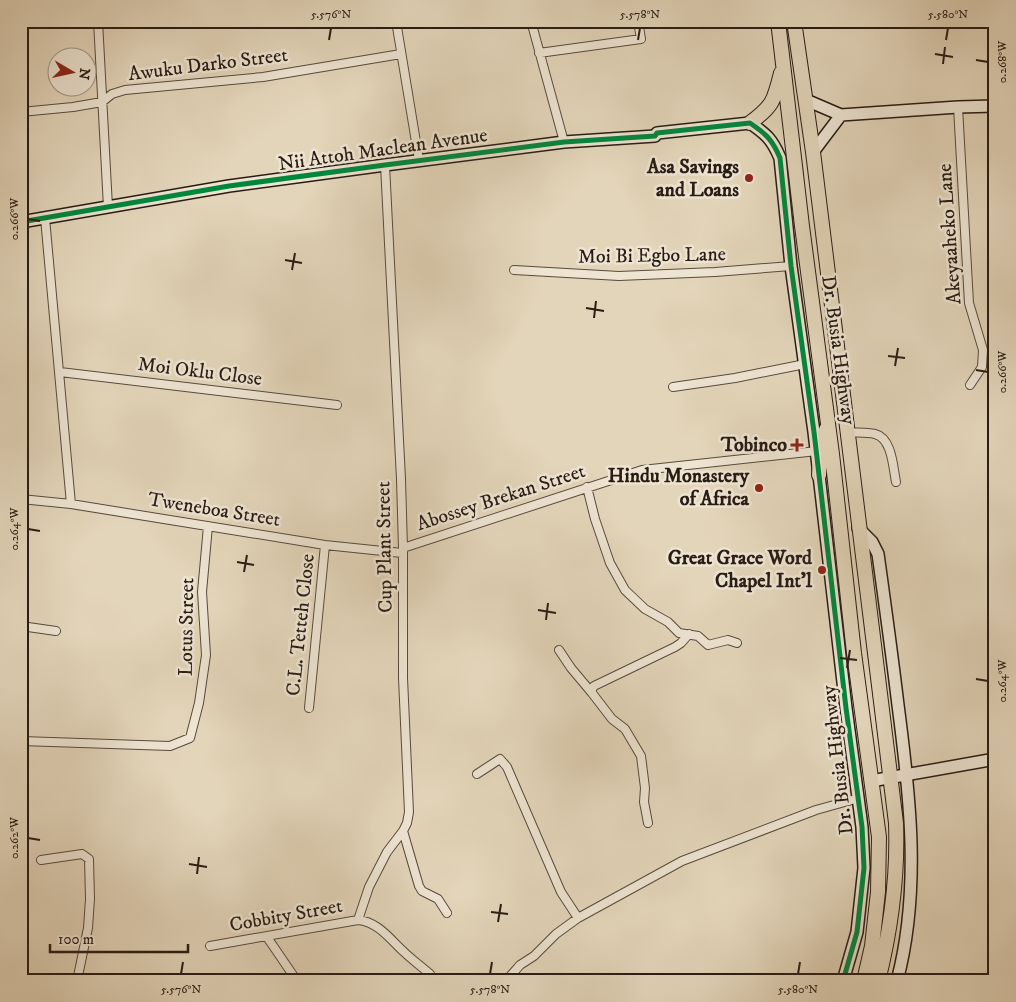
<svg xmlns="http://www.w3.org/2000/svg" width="1016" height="1002" font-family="'IM FELL DW Pica',serif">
	<rect width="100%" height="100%" fill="#e3d5ba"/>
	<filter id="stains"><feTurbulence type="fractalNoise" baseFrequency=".004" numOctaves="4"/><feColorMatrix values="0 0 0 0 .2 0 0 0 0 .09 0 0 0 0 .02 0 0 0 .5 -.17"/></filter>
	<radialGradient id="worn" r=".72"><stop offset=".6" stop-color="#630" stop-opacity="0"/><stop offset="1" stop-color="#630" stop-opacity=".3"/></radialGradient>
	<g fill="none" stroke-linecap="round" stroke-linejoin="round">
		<g stroke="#584a3e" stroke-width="10">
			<path id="street" d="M98,21l10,186
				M396,21l23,139
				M531,21l33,121
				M539,53l102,-14 -3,-18
				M958,107l11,196 14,47 -1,17 -12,18
				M21,112l52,-5 29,-5 10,-8 13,-4 138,-13 138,-23
				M45,218l26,286
				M514,270l105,6 96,-4 76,-6
				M60,372l277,33
				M673,387l62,-9 70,-14
				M847,432c9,1 19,0 28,2 17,4 18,33 21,48
				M587,487l8,32 15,44 15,27 20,19 23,13 11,11 19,3 10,9 20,-5 9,3
				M21,499l50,5 254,41 77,8
				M403,548l239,-78 175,-19
				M21,626l35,5
				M559,650l12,18 21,25
				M309,708l16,-163
				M21,741l149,5 20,-8 9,-35 7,-48 -4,-63 6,-66
				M477,774l23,-15 7,8 54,125 17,26
				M648,823l-4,-21 1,-14 -4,-32 -16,-27 -13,-10 -20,-26v-4l2,-3 81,-39 6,-4 8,-9
				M403,831l16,55 3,5 16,8 9,14
				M41,860l41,-6 7,5 1,40 -2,29 -11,53
				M358,920l11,-33 18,-35 16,-21 4,-8 2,-11 -6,-134v-130l-2,-69 -16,-314
				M267,937l30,44
				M210,946l148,-26c20,2 31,18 45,31 8,8 18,15 27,23
				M506,981l14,-16 14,-9 22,-22 22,-16 104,-57 134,-51 43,-12"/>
		</g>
		<g stroke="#291c15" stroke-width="14">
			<path id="secondary" d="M806,100l35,15 117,-8 37,-1
				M813,152l28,-37
				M21,222l208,-36 156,-21 179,-23 91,-6 2,-3 93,-10c16,11 22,16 30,35l11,108 23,166 32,276 16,119 2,41 -7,64 -14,49
				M858,528l14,14 6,12c7,50 14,101 20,151 12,91 23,185 -1,276
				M871,781l124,-22"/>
		</g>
		<g stroke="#291c15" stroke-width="16">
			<path id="highway" d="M778,21l24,205 30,228 22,199 25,184 -1,55 -6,54 -8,35
				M794,21l19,131 83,671c2,54 -5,106 -18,158
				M750,123c23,-17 24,-22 31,-50
				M819,475l1,-18 6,-27"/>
		</g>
		<use href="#street" stroke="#ede4d2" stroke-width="8"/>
		<use href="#secondary" stroke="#ede4d2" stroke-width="11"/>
		<use href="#highway" stroke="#e3d5ba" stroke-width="14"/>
		<g stroke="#ede4d2" stroke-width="8">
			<path id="cycleway" d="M21,222l208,-36 156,-21 179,-23 91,-6 2,-3 93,-10c16,11 22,16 30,35l11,108 23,166 32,276 16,119 2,41 -7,64 -14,49"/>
		</g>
		<use href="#cycleway" stroke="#00873e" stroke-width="5"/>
	</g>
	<path fill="none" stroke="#291c15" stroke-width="2" d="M329,40l2,-12M638,40l2,-12M946,40l2,-12M935,54l18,3M976,60l12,2M943,64l2,-17M28,219l12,2M285,260l17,3M292,270l3,-17M586,308l18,3M594,318l2,-17M888,356l17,2M895,366l3,-18M976,370l12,2M28,529l12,2M237,562l17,3M244,572l3,-17M538,610l18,3M546,620l2,-17M840,658l17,2M847,668l3,-18M976,679l12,2M28,838l12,2M189,864l18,3M197,874l2,-17M491,912l17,2M498,922l3,-18M181,974l2,-12M490,974l2,-12M798,974l2,-12"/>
	<g fill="#8f2418" stroke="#ede4d2" stroke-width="2">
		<circle cx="749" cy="178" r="5"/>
		<path d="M794.5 437.5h5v5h5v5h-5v5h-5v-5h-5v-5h5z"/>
		<circle cx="759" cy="488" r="5"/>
		<circle cx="822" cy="570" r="5"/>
	</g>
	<g text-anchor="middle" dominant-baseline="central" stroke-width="5" stroke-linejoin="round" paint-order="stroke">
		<g font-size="20" fill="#291c15" stroke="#ede4d2">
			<text transform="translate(208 65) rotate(-7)">Awuku Darko Street</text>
			<text transform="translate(383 150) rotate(-8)">Nii Attoh Maclean Avenue</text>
			<text transform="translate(950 234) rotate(-94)">Akeyaaheko Lane</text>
			<text transform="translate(652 256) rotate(-1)">Moi Bi Egbo Lane</text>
			<text transform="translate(838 350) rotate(82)">Dr. Busia Highway</text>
			<text transform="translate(200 372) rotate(7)">Moi Oklu Close</text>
			<text transform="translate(501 498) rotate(-18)">Abossey Brekan Street</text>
			<text transform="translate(214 510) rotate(9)">Tweneboa Street</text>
			<text transform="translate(385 547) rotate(-91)">Cup Plant Street</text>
			<text transform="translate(301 625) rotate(-84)">C.L. Tetteh Close</text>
			<text transform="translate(187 627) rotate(-89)">Lotus Street</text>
			<text transform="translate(838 760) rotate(-97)">Dr. Busia Highway</text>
			<text transform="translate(286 916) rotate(-10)">Cobbity Street</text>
		</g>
		<g font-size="20" font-weight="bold" fill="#291c15" stroke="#ede4d2" text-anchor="end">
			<text x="739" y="167">Asa Savings<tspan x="739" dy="23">and Loans</tspan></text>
			<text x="787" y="445">Tobinco</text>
			<text x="749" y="476">Hindu Monastery<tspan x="749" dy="23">of Africa</tspan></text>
			<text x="812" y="558">Great Grace Word<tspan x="812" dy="23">Chapel Int'l</tspan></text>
		</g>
	</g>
	<rect width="1016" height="1002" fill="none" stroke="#e3d5ba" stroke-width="55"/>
	<g transform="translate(72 72) rotate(99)"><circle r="24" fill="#ede4d2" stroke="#9f9486"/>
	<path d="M0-4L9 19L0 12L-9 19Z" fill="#8f2418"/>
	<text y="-8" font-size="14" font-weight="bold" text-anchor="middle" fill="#291c15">N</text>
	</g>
	<path d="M50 944v8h138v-8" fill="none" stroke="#291c15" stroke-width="2.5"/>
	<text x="58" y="944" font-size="15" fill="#291c15" stroke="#ede4d2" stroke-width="4" paint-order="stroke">100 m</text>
	<rect x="28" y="28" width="960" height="946" fill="none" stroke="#291c15" stroke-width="2"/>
	<g font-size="12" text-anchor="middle" fill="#291c15">
		<text x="331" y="18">5.576°N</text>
		<text x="640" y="18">5.578°N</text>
		<text x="948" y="18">5.580°N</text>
		<text transform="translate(1002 62) rotate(-90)" y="4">0.268°W</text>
		<text transform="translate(14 219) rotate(-90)" y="4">0.266°W</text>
		<text transform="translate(1002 372) rotate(-90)" y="4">0.266°W</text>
		<text transform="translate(14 529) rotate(-90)" y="4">0.264°W</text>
		<text transform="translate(1002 681) rotate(-90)" y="4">0.264°W</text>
		<text transform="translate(14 838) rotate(-90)" y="4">0.262°W</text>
		<text x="181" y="993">5.576°N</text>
		<text x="490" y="993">5.578°N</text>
		<text x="798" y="993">5.580°N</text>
	</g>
	<rect width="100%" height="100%" filter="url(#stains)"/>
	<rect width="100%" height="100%" fill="url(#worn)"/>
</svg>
